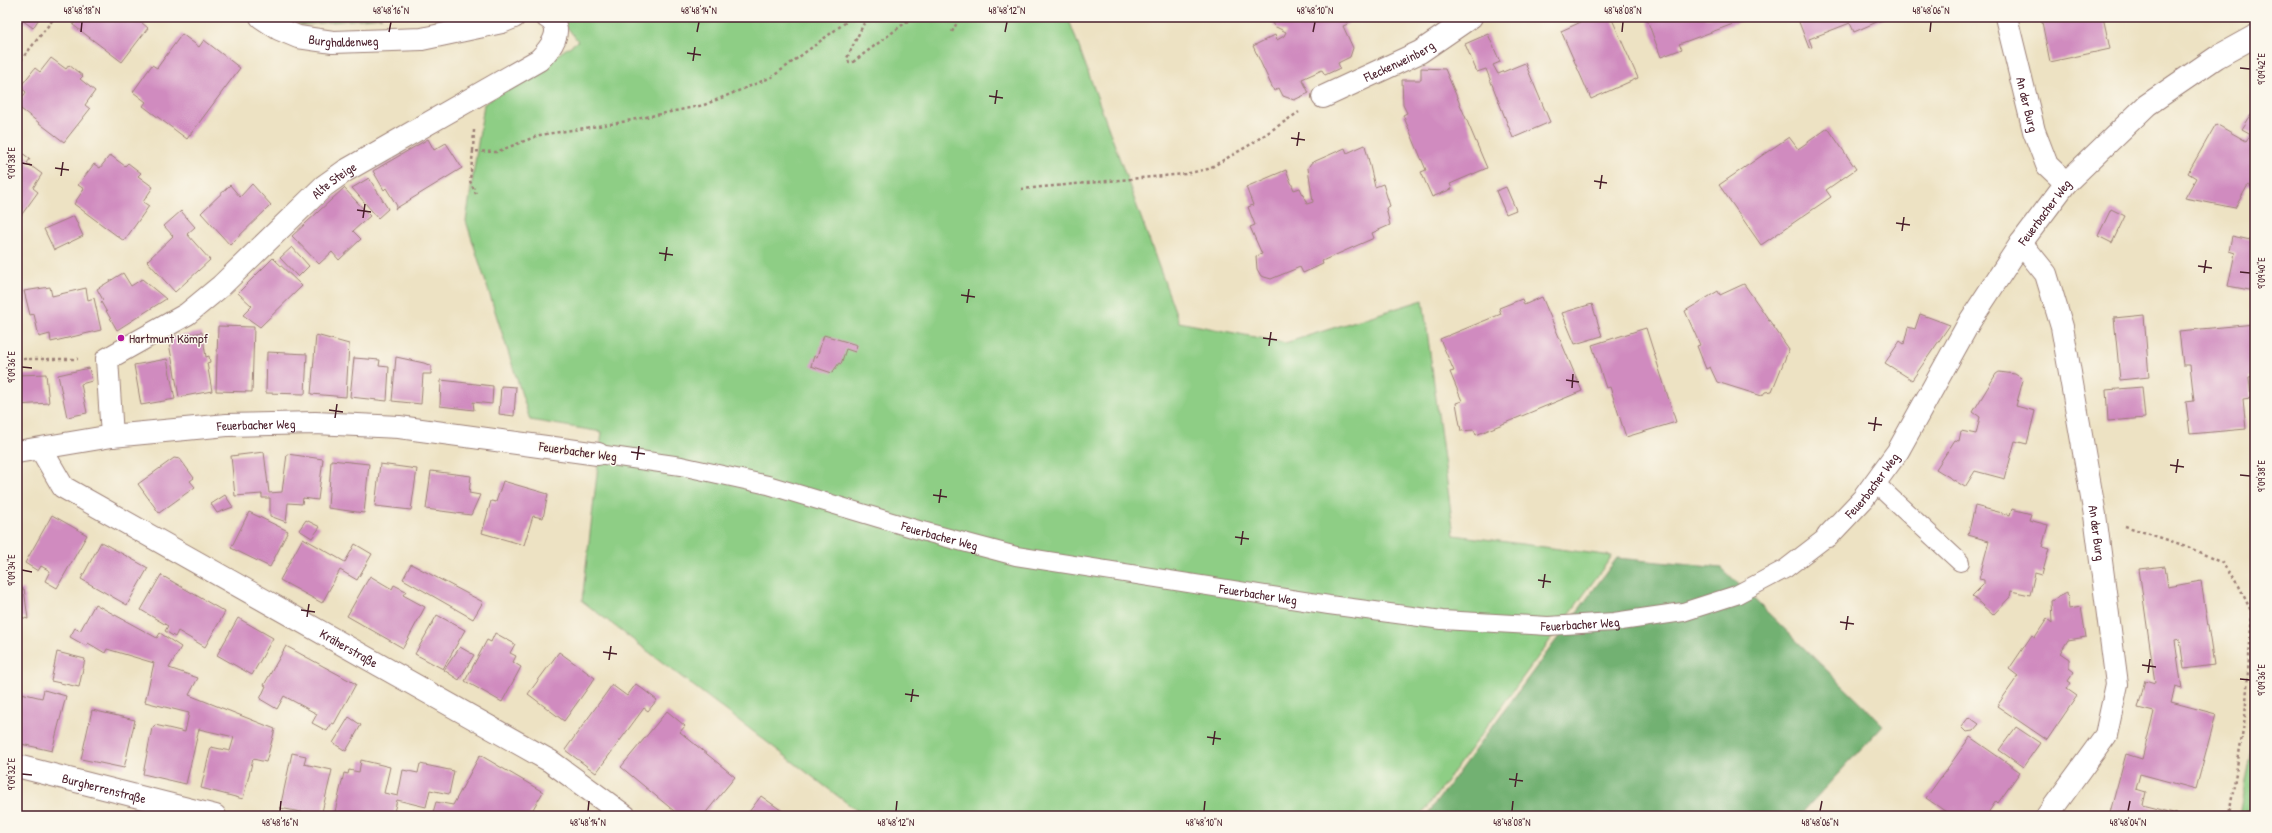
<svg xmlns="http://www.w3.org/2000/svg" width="2272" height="833" font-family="'Patrick Hand',sans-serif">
	<rect width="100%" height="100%" fill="#fbf7ec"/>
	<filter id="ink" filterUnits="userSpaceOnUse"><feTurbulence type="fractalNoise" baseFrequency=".025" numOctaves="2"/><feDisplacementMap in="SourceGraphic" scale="8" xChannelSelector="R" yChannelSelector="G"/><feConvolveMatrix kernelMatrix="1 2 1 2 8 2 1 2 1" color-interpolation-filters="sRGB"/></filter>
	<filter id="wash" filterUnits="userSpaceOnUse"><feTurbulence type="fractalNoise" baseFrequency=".012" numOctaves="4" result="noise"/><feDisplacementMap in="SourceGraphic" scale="16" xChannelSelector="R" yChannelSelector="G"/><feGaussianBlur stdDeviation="0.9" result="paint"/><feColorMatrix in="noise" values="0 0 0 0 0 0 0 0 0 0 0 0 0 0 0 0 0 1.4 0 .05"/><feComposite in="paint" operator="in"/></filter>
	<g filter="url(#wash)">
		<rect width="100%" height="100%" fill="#ede2c3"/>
		<path fill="#8ece85" stroke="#6c7658" d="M290,17h92l-82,8z
			M559,17h509l111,305 106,21 138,-43 31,235 158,21 -191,260h-557l-282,-215 20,-169 -72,-12 -64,-199 18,-117 94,-63z
			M2255,726v90h-16z"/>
		<path fill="#72b172" stroke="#5e684e" d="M1617,558l105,10 161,157 -84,91h-373z"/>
		<g id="blocks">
			<path fill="#d08bbf" d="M18,17h22l-7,11z
				M79,17h66l-4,5 7,6 -26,34 -49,-37z
				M1274,17h71l3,7 -5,2 10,22 -3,9 -12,6 2,5 -15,7 -3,-5 -20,9 7,14 -15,7 -11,-4 -4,-8 -5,3 -21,-45 22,-11 2,5 7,-4 2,-4 -12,-6 -2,-3z
				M1592,17h19l27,61 -47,21 -30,-68z
				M1646,17h106l-73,27 3,5 -21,8z
				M1797,17h91l-34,15 -4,-9 -41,16 3,8 -3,1z
				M2041,17h62l7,32 -60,13z
				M182,34l17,13 5,-7 36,28 -53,71 -44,-33 3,-4 -13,-10 19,-27 5,3z
				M1488,34l12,28 -7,3 5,9 27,-11 25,59 -37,16 -27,-69 -9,3 -12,-28z
				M51,58l15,11 3,-4 14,11 -3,3 15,12 -10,14 5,4 -26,33 -47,-36 9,-14 -6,-5 15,-19 5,4z
				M1421,68l24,1 42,99 -37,16 2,5 -20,8 -11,-25 5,-2 -23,-55 4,-2 -4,-8 -1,-25h19z
				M2255,109v73l-3,5 -4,-2 -13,23 -50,-10 11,-20 -8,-5 28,-49 30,17 5,-7 -9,-5z
				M1828,128l28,41 -30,21 5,7 -70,48 -42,-60 70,-48 9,12z
				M428,139l6,11 12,-7 16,25 -67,41 2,-3 -11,-18 -2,2 -11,-19z
				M1365,145l10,42 8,-3 7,22 -4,2 4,17 -18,8 2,5 -52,23 1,3 -20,9 -3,-6 -29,12 -10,-3 -4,-7 -1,-13 6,-2 -12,-27 5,-2 -7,-18 5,-2 -7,-18 40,-17 8,20 6,-2 7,16 6,-2 -5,-34 3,-5 34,-15 2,5z
				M17,149l13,10 -3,4 15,11 -9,14 5,4 -21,29z
				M110,155l15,11 3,-3 13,10 -3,3 15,11 -10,15 6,4 -25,35 -50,-37 10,-15 -6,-4 16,-21 6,4z
				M369,178l19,31 -10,9 -26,-30z
				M252,184l19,21 -41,40 -29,-32 29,-28 10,12z
				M1506,187l10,23 -10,4 -10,-23z
				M344,188l26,28 -17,15 8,8 -22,21 -7,-8 -13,12 -27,-28z
				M2111,209l14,7 -13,27 -14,-7z
				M181,211l14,16 -8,7 23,26 -35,32 -28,-31 26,-25 -9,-10z
				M74,216l9,20 -29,14 -10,-21z
				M2232,236l23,5v50l-27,-5 7,-33 -6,-2z
				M292,247l17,19 -11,11 -18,-19z
				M273,258l29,28 -42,41 -17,-12 9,-9 -14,-13z
				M123,273l8,13 11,-7 24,20 -49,31 -16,-28 2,-2 -6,-11z
				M1744,284l45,65 -17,42 -7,1 -3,4 -45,-14 -7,-15 -4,2 -9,-23 3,-1 -15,-34 33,-20 2,4z
				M50,287l2,9 34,-8 2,12 6,-2 7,32 -50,12 -1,-8 -11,3 -5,-23 -4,1 -6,-24z
				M1542,297l40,94 -106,44 -2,-5 -13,1 -5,-28 6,-2 -12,-29 4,-1 -14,-32 61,-25 -2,-6 23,-9 2,6z
				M1592,304l10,32 -27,8 -13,-31z
				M1920,314l30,11 -38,55 -27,-17 15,-22 4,3 4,-17 7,2z
				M2144,315l5,62 -29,3 -6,-62z
				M2255,324v52l-6,1 2,21 -8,1 3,30 -56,5 -4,-32 8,-1 -4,-36h-7l-4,-34z
				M218,326l36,1 -2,65 -36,-1z
				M1646,328l30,94 -50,15 -16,-50 -4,1 -14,-43z
				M202,332l4,25 3,-1 1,6 -3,1 5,28 -33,6 -11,-59z
				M316,335l33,9 -3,53 -35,-3z
				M824,335l33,10 -2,7 -9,-3 -5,15 -2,-1 -7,10 -21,-7 3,-10 3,1z
				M267,352l40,2 -2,40 -39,-1z
				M396,357l28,6 7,3v8h-8l-2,30 -29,-3z
				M354,358l26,2 -1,6 10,1 -2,34 -37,-4z
				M167,359l8,40 -34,6 -7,-40z
				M89,368l3,13 -11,3 6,29 -20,4 -9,-42z
				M1999,372l16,2 6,4 2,2 -7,26 19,5 -8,33 -12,-3 -10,38 -30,-8 -10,16 -29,-18 19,-29 4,1 2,-10 15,3 4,-17 -7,-5 23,-38z
				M46,374l3,29 -32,2v-30z
				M441,380l52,6 -1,18 -19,-2 1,8 -34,-4z
				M501,386l15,1 -2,29 -15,-2z
				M2142,387l3,31 -37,3 -2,-31z
				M264,452l5,41 13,-1 5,-38 36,5 -5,41 -15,-2 -1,6 -14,-1 -2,19 -16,-6v-18h-8v-4l-27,2 -4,-40z
				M174,458l6,1 14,19 -4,3 5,6 -36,26 -21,-29z
				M331,460l38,4 -5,49 -36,-5z
				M380,464l37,5 -6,41 -36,-4z
				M431,471l40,5 -2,17 11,2 -9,20 -45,-6z
				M503,481l45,13 -5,24 -10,-2 -9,29 -42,-12 9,-32 5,1z
				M225,495l8,12 -16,6 -6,-9z
				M1975,506l35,9 2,-6 19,5 -2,6 19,5 -6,22 7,2 -7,26 -7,-2 -5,22 -19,-4 -1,6 -17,18 -21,-19 12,-12v-4l-5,-1 10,-38 -21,-6z
				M249,512l39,19 -18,36 -39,-19z
				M52,515l35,20 -30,53 -12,-7 5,-10 -9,-5 -3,5 -13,-8z
				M306,520l14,7 -8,11 -13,-8z
				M303,538l42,24 10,-18 17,10 -15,26 -17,-10 -18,33 -42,-23z
				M101,542l47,26 -21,37 -46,-26z
				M411,564l72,38 -10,17 -70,-40z
				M2165,566l3,21 33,-6 13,84 -30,4 -4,-29 -5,1 7,48 -7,-2 -4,15 45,12 -20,75 -56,-15 -4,15 10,3 -3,13 34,9 -1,2h-67l17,-62 16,5 12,-47 -16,-4 7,-28 10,3 -16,-114z
				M161,575l64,37 -20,35 -27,-16 -3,6 -10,-6 3,-5 -27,-16z
				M370,576l22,13 2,-4 12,6 -3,4 22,12 -22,41 -56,-32z
				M24,589l4,30 -11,-3v-26z
				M2067,593l2,16 12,-2 5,30 -18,3 -8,13 9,6v9l5,4 -6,9 3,2 -4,6 10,7 -30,44 -50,-34 21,-30 -9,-7 23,-34 3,2 12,-18 5,4 -1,-22z
				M95,604l62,34 3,-5 21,14 -12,21 29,10 -9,17 86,34 -9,33 -13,-3 -10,40 -42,-11 10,-41 19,4 4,-14 -35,-8 -13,55 -43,-10 9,-46 3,-3 30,7 4,-19 -44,-11 9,-39 -47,-14 -2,4 -17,-10 -2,3 -16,-9 5,-9 5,3z
				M437,615l28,15 -22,39 -28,-15z
				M238,618l35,20 -21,37 -35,-20z
				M495,633l20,11 -5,9 6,3 -3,6 8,5 -19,35 -37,-21 22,-41 4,2z
				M286,646l70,38 -22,40 -2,-1 -5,8 -15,-8 5,-9 -33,-18 -7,13 -17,-10 6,-13 -2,-1z
				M460,647l14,8 -15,25 -15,-10z
				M57,652l28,7 -6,28 -28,-6z
				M559,652l36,26 -31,43 -36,-27z
				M636,684l21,16 -9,11 -4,-3 -48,65 -31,-23 47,-65 15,11z
				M44,690l22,6 -14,55 -35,-8v-51l25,6z
				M92,710l43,10 -11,48 -43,-9z
				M667,711l18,15 -5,6 55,45 -32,39h-23l-59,-49z
				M349,717l12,8 -15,26 -13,-8z
				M1969,717l10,7 -6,7 -7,1 -5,-5z
				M2016,727l24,16 -17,24 -24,-17z
				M1970,737l50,35 -22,31 -2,-2 -10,15h-34l-26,-18z
				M292,753l14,3 -2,8 28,6 -11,46 -41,-8z
				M480,755l63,37 -14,24h-97l4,-14 17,3z
				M361,760l29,7 -6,26 14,3 5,-26 15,3 2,-9 34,7 -5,23 -19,-4 -4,17 -29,-7 -4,16h-59l10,-43 4,1 1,-4 10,2z
				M761,796l24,17 -2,3h-37z
				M2247,812l8,1v3h-8z"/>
		</g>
	</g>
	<g filter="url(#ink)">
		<use href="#blocks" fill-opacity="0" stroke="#9c8077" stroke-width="1"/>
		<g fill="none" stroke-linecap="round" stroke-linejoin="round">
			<g stroke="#9c8077" stroke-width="20">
				<g id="service">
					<path id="s1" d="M598,454l83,12 87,19 154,46 94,25 313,49 113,15 106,6 66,-4 69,-10 53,-17 49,-26 43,-33"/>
					<path d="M1875,483l85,79"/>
				</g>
			</g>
			<g stroke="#9c8077" stroke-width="24">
				<g id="minor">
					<path id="s2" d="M261,17l18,12 19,8 35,5 89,-3 80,-17 12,-5"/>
					<path id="s3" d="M2006,17l28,114 13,34 19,18"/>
					<path id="s4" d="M1323,97l97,-45 51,-35"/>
					<path id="s5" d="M2021,243l25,31 16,53 33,188 22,169 -11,51 -59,81"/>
					<path id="s6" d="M112,436l-5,-77 80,-45 34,-28 103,-100 21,-15 194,-111c10,-10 28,-31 8,-43"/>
					<path id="s7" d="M41,449l22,38 487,274 75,55"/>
					<path id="s8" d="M17,452l95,-16 115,-11 88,-2 84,4 199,27"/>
					<path id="s9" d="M1828,536l35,-37 35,-48 72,-130 51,-78 45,-60 81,-78 70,-48 38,-21"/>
					<path id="s10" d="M17,766l198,50"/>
				</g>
			</g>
			<path stroke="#9c8077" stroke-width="2.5" stroke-dasharray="3 3" stroke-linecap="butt" d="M867,17l-20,41 2,4h4l60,-45
				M952,32l8,-15
				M17,65l38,-48
				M474,130l-1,21 23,1 44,-17 77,-12 87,-18 68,-28 74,-55 1,-5
				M473,151l-3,30 6,13
				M1021,189l164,-15 23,-5 40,-23 51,-34
				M17,359h61
				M2125,526l61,20 36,17 17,23 13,27 -7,104 -16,99"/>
			<use href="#service" stroke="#fff" stroke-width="18"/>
			<use href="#minor" stroke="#fff" stroke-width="22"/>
		</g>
	</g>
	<path fill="none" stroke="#4a1f2b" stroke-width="1.5" d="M81,32l1,-10M389,32l2,-10M697,32l2,-10M1005,32l2,-10M1313,32l2,-10M1622,32l1,-10M1930,32l1,-10M687,53l14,2M693,61l2,-14M2240,68l10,1M989,96l14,2M995,104l2,-14M1291,138l14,2M1297,146l2,-14M22,163l10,2M55,168l14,2M61,176l2,-14M1594,181l13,2M1600,189l2,-14M357,210l14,2M363,218l2,-14M1896,223l14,2M1902,231l2,-14M659,253l14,2M665,261l2,-14M2198,266l14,2M2240,272l10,1M2204,273l2,-13M961,295l14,2M967,303l2,-14M1263,338l14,2M1269,346l2,-14M22,367l10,1M1566,380l13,2M1572,388l1,-14M329,410l14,2M335,418l2,-14M1868,423l14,2M1874,431l2,-14M631,452l14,2M637,460l2,-14M2170,465l14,2M2176,473l2,-14M2240,475l10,1M933,495l14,2M939,503l2,-14M1235,537l14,2M1241,545l2,-14M22,570l10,2M1538,580l13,2M1543,588l2,-14M301,610l14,2M307,617l2,-13M1840,622l14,2M1846,630l2,-14M603,652l14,2M609,660l2,-14M2142,665l14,2M2148,673l2,-14M2240,679l10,1M905,694l14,2M911,702l2,-13M1207,737l14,2M1213,745l2,-14M22,774l10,1M1509,779l14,2M1515,787l2,-14M280,811l1,-10M588,811l1,-10M896,811l1,-10M1204,811l1,-10M1512,811l1,-10M1820,811l2,-10M2128,811l2,-10"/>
	<circle fill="#b5179e" stroke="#fbf7ec" stroke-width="1.5" cx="121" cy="338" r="4"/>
	<g text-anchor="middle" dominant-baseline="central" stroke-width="3" stroke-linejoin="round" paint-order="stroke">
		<g font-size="13" fill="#4a1f2b" stroke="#fbf7ec">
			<text stroke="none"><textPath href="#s2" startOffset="88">Burghaldenweg</textPath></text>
			<text stroke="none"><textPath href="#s4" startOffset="84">Fleckenweinberg</textPath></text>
			<text stroke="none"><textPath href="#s3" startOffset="90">An der Burg</textPath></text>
			<text stroke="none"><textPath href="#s6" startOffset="368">Alte Steige</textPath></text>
			<text stroke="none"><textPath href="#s9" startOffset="391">Feuerbacher Weg</textPath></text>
			<text stroke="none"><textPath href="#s8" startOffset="241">Feuerbacher Weg</textPath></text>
			<text transform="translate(578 451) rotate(8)">Feuerbacher Weg</text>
			<text stroke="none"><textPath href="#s9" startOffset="67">Feuerbacher Weg</textPath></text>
			<text stroke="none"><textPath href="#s5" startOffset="304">An der Burg</textPath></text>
			<text stroke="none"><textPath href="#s1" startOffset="352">Feuerbacher Weg</textPath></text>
			<text stroke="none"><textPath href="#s1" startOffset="676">Feuerbacher Weg</textPath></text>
			<text stroke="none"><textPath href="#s1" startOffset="1000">Feuerbacher Weg</textPath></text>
			<text stroke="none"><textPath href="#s7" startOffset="372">Kräherstraße</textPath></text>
			<text stroke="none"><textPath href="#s10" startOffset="90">Burgherrenstraße</textPath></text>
		</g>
		<g font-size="13" fill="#4a1f2b" stroke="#fbf7ec" text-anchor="start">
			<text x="129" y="338">Hartmunt Kömpf</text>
		</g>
	</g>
	<rect width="2272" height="833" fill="none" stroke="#fbf7ec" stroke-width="44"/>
	<rect x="22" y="22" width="2228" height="789" fill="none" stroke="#4a1f2b" stroke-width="1.5"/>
	<g font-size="10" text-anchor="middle" fill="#4a1f2b">
		<text x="82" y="14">48°48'18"N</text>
		<text x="391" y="14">48°48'16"N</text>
		<text x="699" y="14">48°48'14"N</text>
		<text x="1007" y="14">48°48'12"N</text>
		<text x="1315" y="14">48°48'10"N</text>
		<text x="1623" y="14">48°48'08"N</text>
		<text x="1931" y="14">48°48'06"N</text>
		<text transform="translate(2261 69) rotate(-90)" y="4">9°09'42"E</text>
		<text transform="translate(11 163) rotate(-90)" y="4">9°09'38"E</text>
		<text transform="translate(2261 273) rotate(-90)" y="4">9°09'40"E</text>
		<text transform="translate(11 367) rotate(-90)" y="4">9°09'36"E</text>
		<text transform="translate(2261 476) rotate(-90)" y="4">9°09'38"E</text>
		<text transform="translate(11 570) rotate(-90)" y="4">9°09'34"E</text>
		<text transform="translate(2261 680) rotate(-90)" y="4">9°09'36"E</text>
		<text transform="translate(11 774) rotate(-90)" y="4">9°09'32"E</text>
		<text x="280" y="826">48°48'16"N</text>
		<text x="588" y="826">48°48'14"N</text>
		<text x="896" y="826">48°48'12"N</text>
		<text x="1204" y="826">48°48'10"N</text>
		<text x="1512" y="826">48°48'08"N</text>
		<text x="1820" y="826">48°48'06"N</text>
		<text x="2128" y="826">48°48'04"N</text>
	</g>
</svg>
